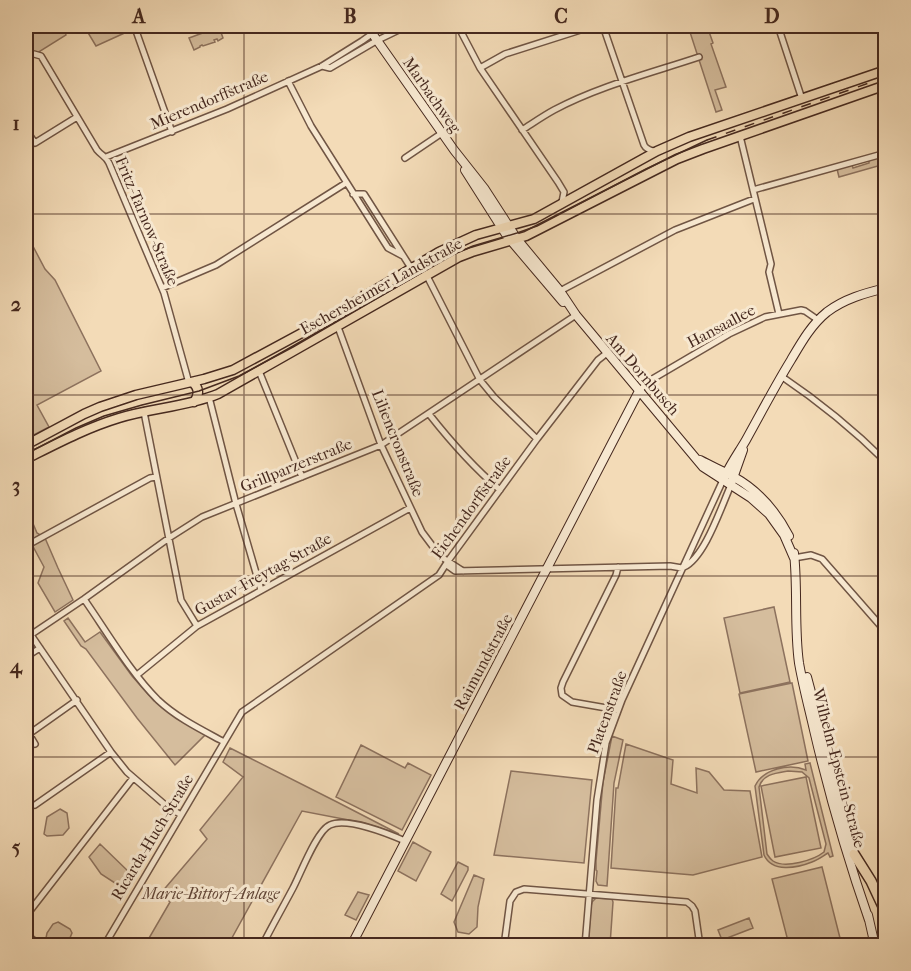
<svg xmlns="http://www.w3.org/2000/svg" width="911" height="971" font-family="'IM FELL French Canon',serif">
	<rect width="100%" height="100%" fill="#f3dbb7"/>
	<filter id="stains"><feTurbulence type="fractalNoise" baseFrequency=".00333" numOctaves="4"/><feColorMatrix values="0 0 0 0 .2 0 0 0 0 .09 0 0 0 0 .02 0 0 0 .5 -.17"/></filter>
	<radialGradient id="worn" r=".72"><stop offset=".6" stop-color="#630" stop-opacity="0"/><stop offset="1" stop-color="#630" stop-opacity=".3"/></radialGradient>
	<path fill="#d5bd9d" stroke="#8d725e" stroke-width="1.5" fill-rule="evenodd" d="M26,26h45l-7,4 2,5 -40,25z
		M84,26h56l-44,20z
		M688,26h19l6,17 -2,1 15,43 -11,3 7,20 -6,2z
		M219,27l4,11 -5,3 -1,-2 -3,1 1,2 -12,4 -1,-1 -2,1v1l-6,3 -5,-12z
		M885,155v9l-46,13 -2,-8 15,-4 1,3 16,-5v-3z
		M26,233l19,36 10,11 46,91 -64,34 12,22 -23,12z
		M26,507l11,26 8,5 13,30 15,32 -18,12 -17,-29 6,-16 -14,-26 -4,2z
		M774,607l16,75 -50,11 -16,-75z
		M68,618l17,24 15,-10 32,44 22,25 51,34 -30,30 -38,-47 -51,-69 -5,-3 -17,-25z
		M792,683l16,78 -52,11 -17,-78z
		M612,736l11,4 -9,43 -7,103 -9,-1 -2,-4 1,-10 -1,-1v-9l7,-79z
		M626,744l47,16 -2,24 26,9 -1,-25 13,4 15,18 26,1 12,66 -69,18 -82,-7 5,-80h2z
		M361,745l44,23 3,-5 23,12 -29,55 -66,-33z
		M230,748l107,54 62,32 -35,-11 -62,-12 -74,134h-83l25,-43 -9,-9 46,-54 -7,-9 43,-53 -20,-15z
		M810,763l23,93 -3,1 -2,-4c-5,3 -10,7 -16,9 -15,6 -40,11 -48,-7l-9,-69c8,-17 34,-23 51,-16l-1,-6zM788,771l14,1 7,6 17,66 -2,8c-10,8 -39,17 -51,9 -3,-2 -4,-4 -6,-7l-8,-67c4,-13 17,-14 29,-16z
		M511,771l81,9 -8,83 -90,-8z
		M806,777l15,71 -46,9 -14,-71z
		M60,809l7,4 2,15 -6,7 -16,1 -3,-2 3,-17z
		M413,842l18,10 -15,29 -18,-10z
		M100,844l30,29 -9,14 -20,-13 -12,-17z
		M458,862l10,5v3l-16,31 -11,-7z
		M822,867l18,71 -28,7h-23l-17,-66z
		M474,875l10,4 -6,28 -1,20 -8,7 -11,-2 -4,-10z
		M358,892l11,3 -13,25 -11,-5z
		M596,898l16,1 1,3 -3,43 -22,1 3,-40 1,-4z
		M749,918l4,10 -31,12 -4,-10z
		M58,922l12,7 2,4 -5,12h-15l-6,-7 1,-5 6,-9z"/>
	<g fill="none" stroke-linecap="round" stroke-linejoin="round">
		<g stroke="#705544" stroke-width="8">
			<path id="street" d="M458,26l22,42 78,114 6,10 -2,10
				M603,26l41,119c2,4 5,5 10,6
				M778,26l24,73
				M135,28l37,104
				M34,54l7,2 56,94c5,6 9,6 12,13l55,130 25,90
				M322,66l8,2 46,-27 31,-15
				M480,68l25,-14 88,-28
				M288,81l23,45 77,122 15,8
				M26,130l9,13 42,-26
				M522,130c11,-7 21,-14 32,-20 45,-24 97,-37 145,-53
				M740,136l31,128 -2,8 10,42
				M106,157l121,-48 95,-43 40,-25 21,-15
				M405,158l37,-25
				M753,190l133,-37
				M353,194h11l47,74
				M427,276l53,104 14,17 43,42
				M162,288l54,-23 130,-82
				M560,291l115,-61 79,-31
				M338,327l43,118 41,87 18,24 23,15
				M259,371l43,106
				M781,376c37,25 73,54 105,86
				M639,391l10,-10 80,-47 36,-17 36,-7 4,1 13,9
				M209,397l27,107 25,86
				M144,412l37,188 16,26
				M429,414c22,28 43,52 71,76
				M26,546l124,-68 6,-1
				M794,558l17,-3 11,4 64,73
				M448,561v5l7,5 215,-5 12,2
				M618,567l-2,8 -53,107 -2,6 1,7 10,7 46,8
				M684,567c21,-10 37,-60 47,-82
				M84,599c23,33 46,73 74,101 19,18 44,30 66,42
				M31,635l80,117 16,20 37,32 17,11
				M26,638l58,-39 85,-61 33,-21 179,-72 195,-130
				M26,657l14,-9
				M137,675l60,-49 213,-118
				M26,729l9,15
				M29,734l48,-34
				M35,805l76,-53
				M26,916l107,-138
				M26,934l15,12
				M104,946l138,-234 197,-137 9,-14 89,-122 61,-79 9,-7
				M262,946c10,-20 21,-39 31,-58 7,-13 24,-58 37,-63 17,-8 59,9 75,16
				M504,946l6,-45 6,-9 8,-3 163,13 5,4 3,5 5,35
				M585,946l12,-146 9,-57 16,-43 101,-220"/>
		</g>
		<g stroke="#45281e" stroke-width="10">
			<path id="secondary" d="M367,26l87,124 30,38 33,51 43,52 16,24 127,152 48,31 18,16 15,21 10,23
				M465,170l42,66 56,66
				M700,460c11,6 23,11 34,17 25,14 42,34 55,59
				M725,476c6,-13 14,-24 21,-36 15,-27 29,-54 45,-80 10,-17 20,-35 36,-48 17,-13 38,-19 59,-24
				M732,481l11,-31
				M794,553c4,36 0,74 5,110 4,23 10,45 15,67 15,64 33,127 55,190
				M807,677l48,182
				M868,915l7,31
				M351,946l288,-555"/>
		</g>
		<g stroke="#45281e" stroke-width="11">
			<path id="primary" d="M192,382c8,6 7,13 2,20
				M26,445l58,-31 16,-7 36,-12 68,-16 29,-9 78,-42 128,-76 37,-17 58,-16 123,-68 32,-14 197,-67
				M26,459c30,-15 60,-31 93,-41 32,-10 67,-11 99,-24l241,-137 13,-5 54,-16 151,-77 26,-10 183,-64"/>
		</g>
		<g stroke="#45281e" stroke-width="12">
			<path id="highway" d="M854,854l17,27 15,32"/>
		</g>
		<use href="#street" stroke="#f7e8d0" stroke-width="5"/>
		<use href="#secondary" stroke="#f7e8d0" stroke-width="8"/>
		<use href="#primary" stroke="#f3dbb7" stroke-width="8"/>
		<use href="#highway" stroke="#f3dbb7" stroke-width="9"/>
		<path stroke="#45281e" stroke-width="1.5" d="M26,454l50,-26 28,-12 38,-11 57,-14 40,-15 54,-29 157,-91 23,-10 44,-13 20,-7 109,-57 61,-29"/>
		<path stroke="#45281e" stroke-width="1.5" stroke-dasharray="10 10" stroke-linecap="butt" d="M707,140l162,-57"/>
	</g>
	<path fill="none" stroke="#45281e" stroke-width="1.5" stroke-opacity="0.55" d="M244,26v920M456,26v920M667,26v920M26,214h860M26,395h860M26,576h860M26,757h860"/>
	<g text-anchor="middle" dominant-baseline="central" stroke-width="6" stroke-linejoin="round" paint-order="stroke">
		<g font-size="16" fill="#45281e" stroke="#f7e8d0">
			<text transform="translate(432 95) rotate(55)">Marbachweg</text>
			<text transform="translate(209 100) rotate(-23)">Mierendorffstraße</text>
			<text transform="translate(147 221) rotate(67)">Fritz-Tarnow-Straße</text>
			<text transform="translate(381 286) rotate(-29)">Eschersheimer Landstraße</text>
			<text transform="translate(721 326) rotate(-28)">Hansaallee</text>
			<text transform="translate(643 374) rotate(49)">Am Dornbusch</text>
			<text transform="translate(398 443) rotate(68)">Liliencronstraße</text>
			<text transform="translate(296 465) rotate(-22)">Grillparzerstraße</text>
			<text transform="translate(471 507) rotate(-54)">Eichendorffstraße</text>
			<text transform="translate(263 574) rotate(-29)">Gustav-Freytag-Straße</text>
			<text transform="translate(483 662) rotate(-62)">Raimundstraße</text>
			<text transform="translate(607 712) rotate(-70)">Platenstraße</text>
			<text transform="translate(839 768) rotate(75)">Wilhelm-Epstein-Straße</text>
			<text transform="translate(152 837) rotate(-59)">Ricarda-Huch-Straße</text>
		</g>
		<g font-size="16" font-style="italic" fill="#624637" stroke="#f7e8d0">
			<text x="211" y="893">Marie-Bittorf-Anlage</text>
		</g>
	</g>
	<rect width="911" height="971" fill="none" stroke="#f3dbb7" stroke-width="66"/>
	<rect x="33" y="33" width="845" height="905" fill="none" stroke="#45281e" stroke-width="2"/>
	<g font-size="20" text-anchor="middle" font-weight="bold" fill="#45281e">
		<text x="139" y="23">A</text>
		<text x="350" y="23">B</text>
		<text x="561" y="23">C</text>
		<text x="772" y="23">D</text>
		<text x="16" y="130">1</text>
		<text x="16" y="311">2</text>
		<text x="16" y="492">3</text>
		<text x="16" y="673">4</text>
		<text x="16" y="854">5</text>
	</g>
	<rect width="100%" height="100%" filter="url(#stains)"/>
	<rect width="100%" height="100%" fill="url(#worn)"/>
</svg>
